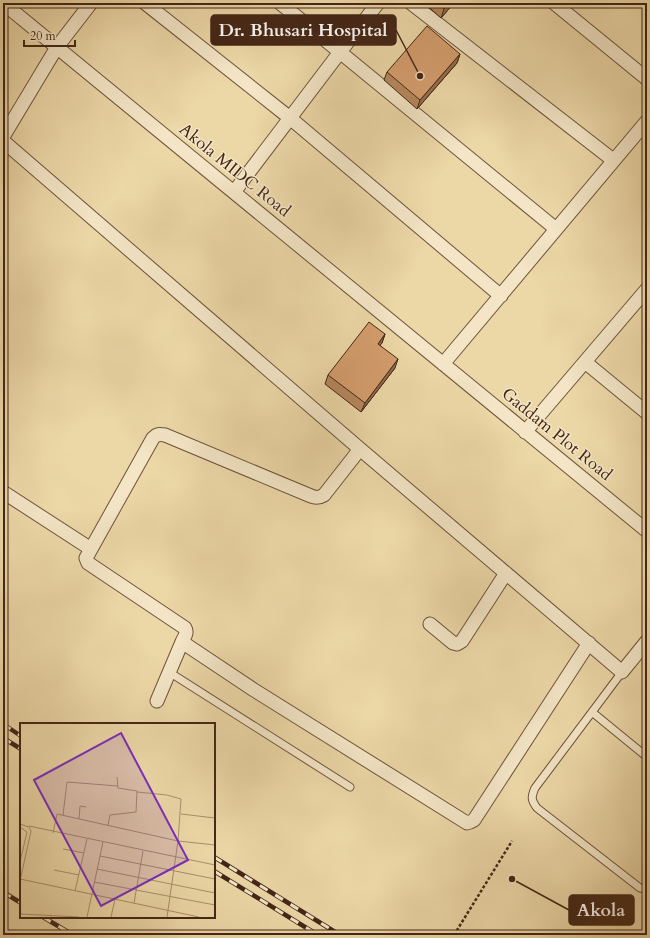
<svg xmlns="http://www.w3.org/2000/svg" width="650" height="938" font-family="Cardo,serif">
	<rect width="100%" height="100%" fill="#ecd7a7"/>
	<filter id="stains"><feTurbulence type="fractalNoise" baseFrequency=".005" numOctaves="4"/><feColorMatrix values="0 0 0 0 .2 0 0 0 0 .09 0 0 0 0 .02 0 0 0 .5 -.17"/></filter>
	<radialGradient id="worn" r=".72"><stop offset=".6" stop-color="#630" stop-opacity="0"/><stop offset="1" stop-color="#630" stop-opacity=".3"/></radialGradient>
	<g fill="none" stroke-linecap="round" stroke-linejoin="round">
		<g stroke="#6d523a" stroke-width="9">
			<path id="service" d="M169,672l181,115
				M622,672l-87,116c-4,9 -4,12 2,20l103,80 7,2
				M592,712l55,45"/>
		</g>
		<g stroke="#6d523a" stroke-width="15">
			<path id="minor" d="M3,3l644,528
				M145,3l145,115 211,178
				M280,3l276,226
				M411,3l202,157
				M554,3l93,76
				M3,137l54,-90 34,-44
				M3,141l357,308 262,223 25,-31
				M234,192l106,-140 38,-49
				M585,362l62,51
				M443,364l204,-243
				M525,432l122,-143
				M3,492l88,57
				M430,624l23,19 4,1 5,-3 44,-68
				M182,642l72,48 213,133 3,-1 4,-2 115,-177
				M157,701l25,-59c2,-5 6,-9 3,-14l-97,-65 -2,-5 67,-120c4,-4 6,-4 12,-3l146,61c5,2 8,2 13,-1l36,-46"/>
		</g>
		<path stroke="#432616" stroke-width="2.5" stroke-dasharray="3 2" stroke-linecap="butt" d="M454,935l58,-94"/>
		<use href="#service" stroke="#f3e5c6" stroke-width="7"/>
		<use href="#minor" stroke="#f3e5c6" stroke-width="13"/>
		<g stroke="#432616" stroke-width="4.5">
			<path id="rail" d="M3,724l18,12
				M3,738l18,11
				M214,857l126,78
				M214,871l104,64
				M3,892l18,11
				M43,917l30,18"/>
		</g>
		<use href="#rail" stroke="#f3e5c6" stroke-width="3" stroke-dasharray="9" stroke-linecap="butt"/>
	</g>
	<path fill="#b6875e" stroke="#432616" d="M424,3h30l-13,15z
		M460,54l-3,9 -40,46 -33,-29 3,-8z
		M385,334l-3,9 -2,2 15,23 -34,44 -36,-28 3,-9z"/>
	<path fill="#946e4c" stroke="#432616" d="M449,3h5l-13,15 3,-9z
		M460,54l-3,9 -40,46 3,-9z
		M385,334l-3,9 -7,9 3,-8z
		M398,359l-3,9 -34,44 4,-9z"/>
	<path fill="#d49d6d" stroke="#432616" d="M437,3h12l-5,6z
		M427,26l33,28 -40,46 -33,-28z
		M369,322l16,12 -7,10 20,15 -33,44 -37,-28z"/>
	<g text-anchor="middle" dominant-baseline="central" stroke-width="3" stroke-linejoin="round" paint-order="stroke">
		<g font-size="17" fill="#432616" stroke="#f3e5c6">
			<text transform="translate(235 170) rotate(39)">Akola MIDC Road</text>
			<text transform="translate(557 434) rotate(39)">Gaddam Plot Road</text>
		</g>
	</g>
	<g transform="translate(20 723)">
		<rect width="195" height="195" fill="#ecd7a7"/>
		<path fill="none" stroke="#a8906d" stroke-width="1" d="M117,69l30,3 14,4 -3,42 37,4M161,91l34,4M43,92l4,-33 51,4M59,96l1,-13 6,1M0,101l9,3 2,4 -11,50M88,102l2,-10 26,-3 1,-21 -19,-3 -1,-11M9,103l186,39M0,104l7,5 -7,30M33,110l4,-19 121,27 -11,76M43,126l21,4M80,133l115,23M77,146l118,24M34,147l25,5M0,156l179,38M74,159l121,23M55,168l12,-52M114,180l9,-52M0,191l59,3M67,194l16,-75M91,194l4,-18"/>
		<path fill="#7b2cbf" fill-opacity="0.15" stroke="#7b2cbf" stroke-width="2" d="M101,10l67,127 -87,46 -67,-126z"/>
		<rect width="195" height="195" fill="none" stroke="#432616" stroke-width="2"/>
	</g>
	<path fill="none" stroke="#432616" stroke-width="1.5" d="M420 76L396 30M512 879L569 910"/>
	<g fill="#432616" stroke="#f3e5c6" stroke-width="1.5">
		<circle cx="420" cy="76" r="4"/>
		<circle cx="512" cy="879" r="4"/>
	</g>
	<g fill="#432616" stroke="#432616" stroke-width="1.5">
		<rect x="211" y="15" width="185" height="30" rx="4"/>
		<rect x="569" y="895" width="65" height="30" rx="4"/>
	</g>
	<g font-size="18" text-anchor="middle" font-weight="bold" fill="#fff">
		<text x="303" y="36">Dr. Bhusari Hospital</text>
		<text x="601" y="916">Akola</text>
	</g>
	<rect width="650" height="938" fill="none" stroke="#ecd7a7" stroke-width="16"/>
	<rect x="4" y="4" width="642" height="930" fill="none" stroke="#432616" stroke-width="2"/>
	<rect x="8" y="8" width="634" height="922" fill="none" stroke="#432616"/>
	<path d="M24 40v6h51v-6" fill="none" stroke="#432616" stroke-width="2"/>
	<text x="30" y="40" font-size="12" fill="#432616" stroke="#f3e5c6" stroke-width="3" paint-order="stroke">20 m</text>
	<rect width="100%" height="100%" filter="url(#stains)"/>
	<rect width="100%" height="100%" fill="url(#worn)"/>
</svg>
